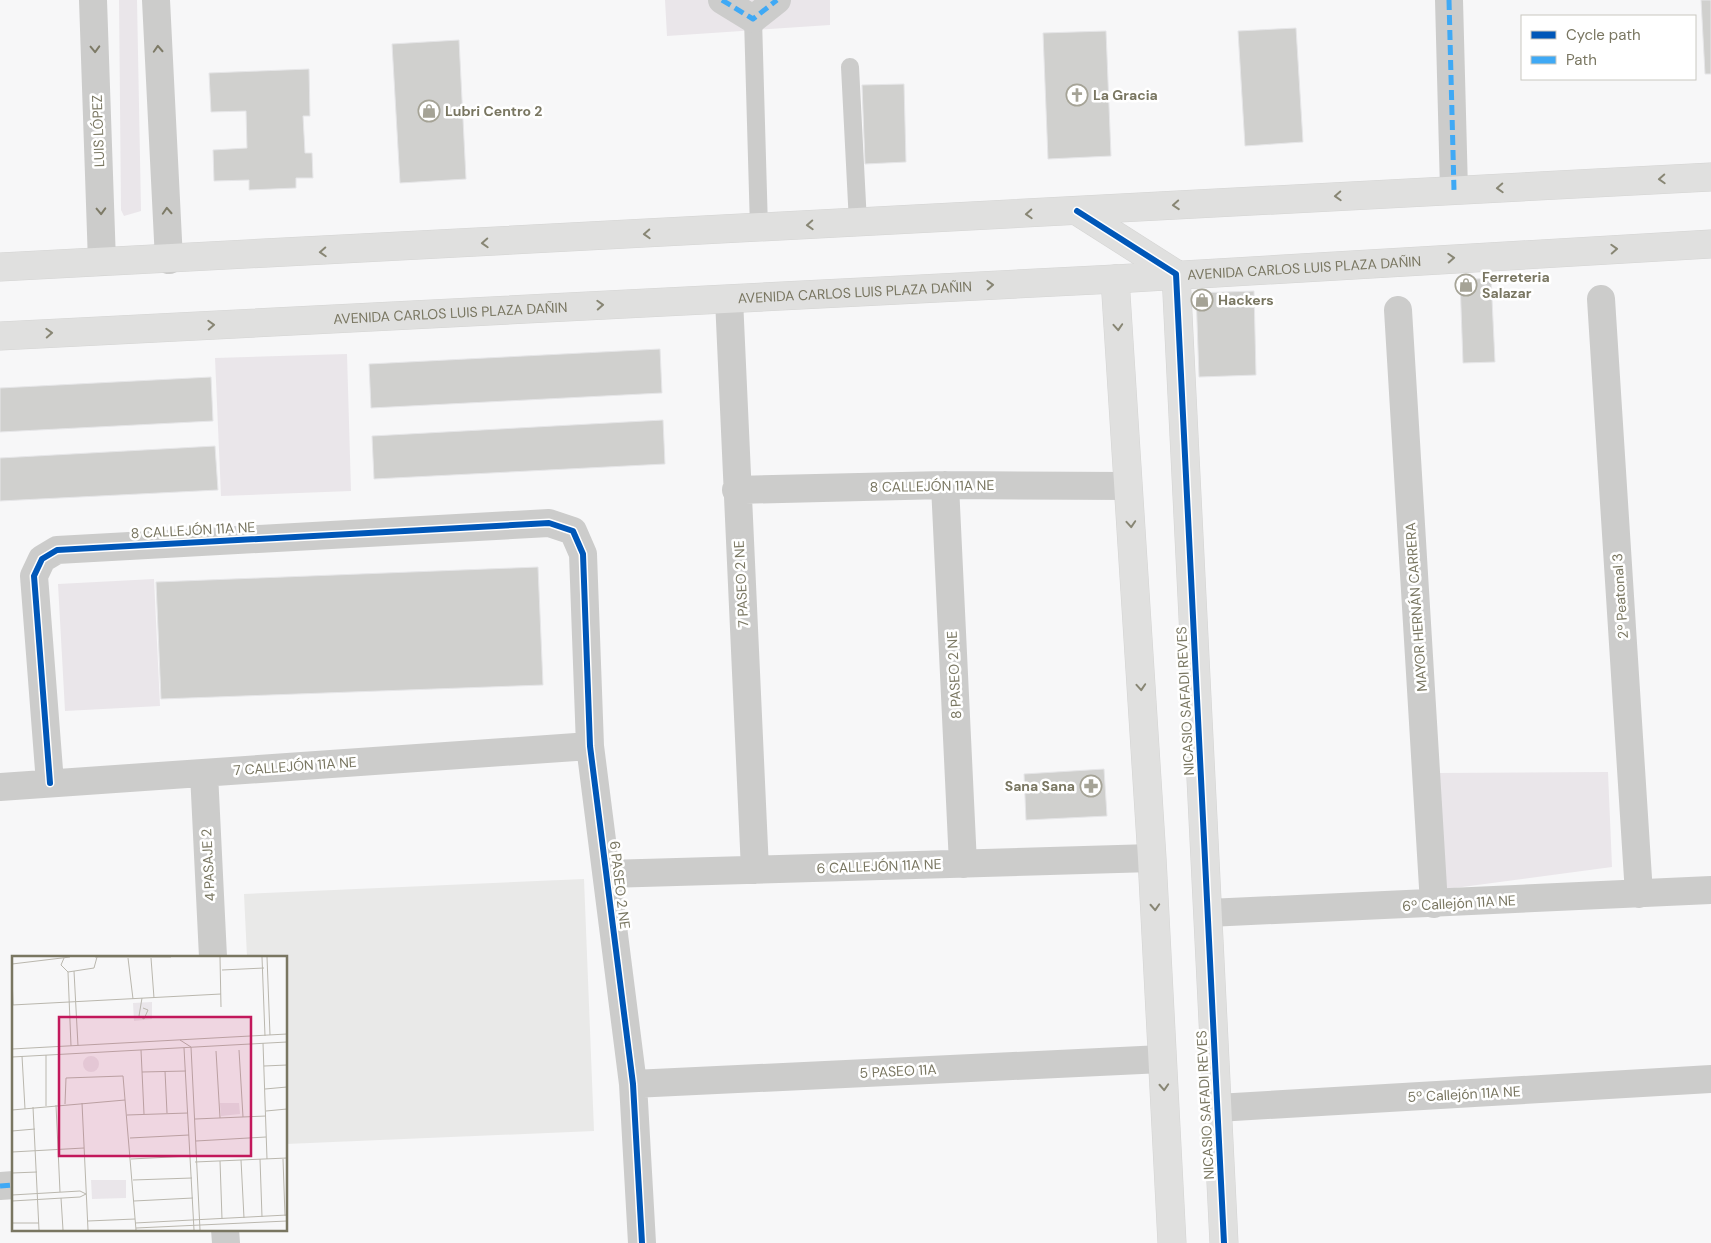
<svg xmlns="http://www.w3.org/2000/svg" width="1711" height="1243" font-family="'DM Sans',sans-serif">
	<rect width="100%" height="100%" fill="#f7f7f8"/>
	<path fill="#e9e9e8" d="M584,879l10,252 -308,13v-187h-39l-3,-63z"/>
	<path fill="#eae6ea" d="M119,0h18l4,211 -17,5 -3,-6z
		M665,0h165v25l-163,11z
		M347,354l4,137 -130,5 -6,-138z
		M154,579l6,127 -95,5 -7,-127z
		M1608,772l4,95 -165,22 -8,-53 -2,-63z"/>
	<path fill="#d0d0ce" stroke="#e6e6e8" d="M1701,0h10v74h-6z
		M1296,28l7,114 -58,4 -7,-115z
		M1106,31l5,125 -63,3 -5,-126z
		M459,40l7,139 -66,4 -8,-139z
		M309,69l1,47h-7l2,37h7l1,25h-17v10l-47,2v-10l-35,1 -1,-31 34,-2 -1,-37 -35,1 -2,-39z
		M904,84l2,78 -41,2 -3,-79z
		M1491,278l4,84 -32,1 -3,-83z
		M1254,291l2,84 -57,2 -3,-84z
		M660,349l2,44 -291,15 -2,-44z
		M211,377l2,44 -213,11v-44z
		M663,420l2,44 -291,15 -2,-43z
		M215,446l3,44 -218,11v-43z
		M538,567l5,118 -382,14 -5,-117z
		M1104,769l3,47 -81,4 -2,-46z"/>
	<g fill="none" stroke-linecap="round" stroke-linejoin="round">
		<g stroke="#d4d4d3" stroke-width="29">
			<g id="secondary">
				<path d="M1077,211l99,63"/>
				<path d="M0,267l1711,-90"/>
				<path d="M1176,274l48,969"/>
				<path d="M1115,279l37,579 20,385"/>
				<path id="s1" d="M0,336l1115,-57 596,-35"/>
			</g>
		</g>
		<path stroke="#cccccb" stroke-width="18" d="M753,19l6,209
			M850,67l8,156"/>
		<path stroke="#cccccb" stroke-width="28" d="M93,0l9,262
			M156,0l13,260
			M722,0l31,19 24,-19
			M1449,0l5,190
			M729,299l26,571
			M1601,299l38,595
			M1398,310l36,594
			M945,485l18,379
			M736,490l209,-5 183,1
			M204,773l9,184
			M50,783l-16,-207 8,-17 15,-9 492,-27 24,8 10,23 7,192 43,338 9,159
			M0,787l590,-41
			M607,874l545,-16
			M1208,913l503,-23
			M633,1084l529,-25
			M1217,1108l494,-29
			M0,1186l14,-1
			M225,1229l1,14"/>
		<use href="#secondary" stroke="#e0e0df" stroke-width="28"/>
		<path stroke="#3fa9f5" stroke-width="5" stroke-dasharray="10 5" stroke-linecap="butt" d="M722,0l31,19 24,-19
			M1449,0l5,190
			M0,1186l14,-1"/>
		<g stroke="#fff" stroke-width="9">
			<path id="cycleway" d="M1077,211l99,63 48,969
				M50,783l-16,-207 8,-17 15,-9 492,-27 24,8 10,23 7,192 43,338 9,159"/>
		</g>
		<use href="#cycleway" stroke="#0057b8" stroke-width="6"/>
	</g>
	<defs><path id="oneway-chevron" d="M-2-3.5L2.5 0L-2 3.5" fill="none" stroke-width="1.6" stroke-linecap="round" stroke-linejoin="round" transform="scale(1.25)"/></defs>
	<g stroke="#7d7a66">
		<use href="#oneway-chevron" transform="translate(95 49) rotate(88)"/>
		<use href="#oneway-chevron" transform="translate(158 49) rotate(-93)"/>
		<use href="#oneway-chevron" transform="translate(101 211) rotate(88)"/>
		<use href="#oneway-chevron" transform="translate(167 211) rotate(-93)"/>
	</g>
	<g stroke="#888674">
		<use href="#oneway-chevron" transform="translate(1662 179) rotate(177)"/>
		<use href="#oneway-chevron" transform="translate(1500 188) rotate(177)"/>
		<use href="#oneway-chevron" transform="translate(1338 196) rotate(177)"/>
		<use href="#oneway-chevron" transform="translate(1176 205) rotate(176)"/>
		<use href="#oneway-chevron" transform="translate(1029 214) rotate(177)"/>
		<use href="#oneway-chevron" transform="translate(810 225) rotate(177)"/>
		<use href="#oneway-chevron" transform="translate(647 234) rotate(177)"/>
		<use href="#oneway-chevron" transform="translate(485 243) rotate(177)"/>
		<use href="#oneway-chevron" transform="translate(1614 249) rotate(-3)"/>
		<use href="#oneway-chevron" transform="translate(323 252) rotate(177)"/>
		<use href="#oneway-chevron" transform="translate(1451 258) rotate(-3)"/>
		<use href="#oneway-chevron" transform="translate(990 285) rotate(-3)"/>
		<use href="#oneway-chevron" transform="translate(600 305) rotate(-3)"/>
		<use href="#oneway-chevron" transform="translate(211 325) rotate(-3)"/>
		<use href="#oneway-chevron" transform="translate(1118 327) rotate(86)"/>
		<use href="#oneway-chevron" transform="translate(49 333) rotate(-3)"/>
		<use href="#oneway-chevron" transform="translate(1131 524) rotate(86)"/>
		<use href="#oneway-chevron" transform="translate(1141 687) rotate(86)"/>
		<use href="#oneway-chevron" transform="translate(1155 907) rotate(87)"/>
		<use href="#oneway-chevron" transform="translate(1164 1087) rotate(87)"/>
	</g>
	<defs>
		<g id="church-ring" transform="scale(1.125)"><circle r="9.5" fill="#fff" stroke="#a5a396" stroke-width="1.5"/><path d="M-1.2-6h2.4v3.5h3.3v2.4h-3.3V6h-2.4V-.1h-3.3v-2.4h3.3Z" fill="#a5a396"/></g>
		<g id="shop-ring" transform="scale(1.125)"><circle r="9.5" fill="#fff" stroke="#a5a396" stroke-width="1.5"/><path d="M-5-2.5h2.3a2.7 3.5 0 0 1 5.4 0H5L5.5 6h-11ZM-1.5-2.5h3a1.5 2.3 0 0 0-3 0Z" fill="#a5a396"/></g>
		<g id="pharmacy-ring" transform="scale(1.125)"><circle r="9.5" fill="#fff" stroke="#a5a396" stroke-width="1.5"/><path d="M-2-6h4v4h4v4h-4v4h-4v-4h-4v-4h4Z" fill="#a5a396"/></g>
	</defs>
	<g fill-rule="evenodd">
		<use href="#church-ring" x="1077" y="95"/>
		<use href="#shop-ring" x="429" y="111"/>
		<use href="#shop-ring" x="1466" y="285"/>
		<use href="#shop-ring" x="1202" y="300"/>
		<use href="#pharmacy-ring" x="1091" y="786"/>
	</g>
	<g text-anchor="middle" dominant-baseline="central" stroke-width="5" stroke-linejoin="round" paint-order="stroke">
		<g font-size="14" font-weight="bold" fill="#797661" stroke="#fff" text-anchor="start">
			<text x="1093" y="95">La Gracia</text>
			<text x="445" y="111">Lubri Centro 2</text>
			<text x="1482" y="277">Ferreteria<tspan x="1482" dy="16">Salazar</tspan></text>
			<text x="1218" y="300">Hackers</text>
			<text x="1075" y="786" text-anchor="end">Sana Sana</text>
		</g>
		<g font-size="14" fill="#797661" stroke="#fff">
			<text transform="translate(98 131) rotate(-92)">LUIS LÓPEZ</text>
			<text stroke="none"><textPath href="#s1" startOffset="1306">AVENIDA CARLOS LUIS PLAZA DAÑIN</textPath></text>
			<text stroke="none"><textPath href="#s1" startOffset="856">AVENIDA CARLOS LUIS PLAZA DAÑIN</textPath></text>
			<text stroke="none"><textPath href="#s1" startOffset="451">AVENIDA CARLOS LUIS PLAZA DAÑIN</textPath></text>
			<text transform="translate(932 486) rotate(-1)">8 CALLEJÓN 11A NE</text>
			<text transform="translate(193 530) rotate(-3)">8 CALLEJÓN 11A NE</text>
			<text transform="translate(741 584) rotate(-93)">7 PASEO 2 NE</text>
			<text transform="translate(1620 596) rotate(-94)">2º Peatonal 3</text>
			<text transform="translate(1416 607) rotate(-94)">MAYOR HERNÁN CARRERA</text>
			<text transform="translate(954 675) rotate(-93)">8 PASEO 2 NE</text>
			<text transform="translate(1185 701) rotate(-93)">NICASIO SAFADI REVES</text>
			<text transform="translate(295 766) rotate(-4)">7 CALLEJÓN 11A NE</text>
			<text transform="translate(208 865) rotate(-93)">4 PASAJE 2</text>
			<text transform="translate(879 866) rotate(-2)">6 CALLEJÓN 11A NE</text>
			<text transform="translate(620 885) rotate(83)">6 PASEO 2 NE</text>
			<text transform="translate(1459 903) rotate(-3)">6º Callejón 11A NE</text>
			<text transform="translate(898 1071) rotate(-3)">5 PASEO 11A</text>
			<text transform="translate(1464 1094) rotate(-3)">5º Callejón 11A NE</text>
			<text transform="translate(1205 1105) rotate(-93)">NICASIO SAFADI REVES</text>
		</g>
	</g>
	<g transform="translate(12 956)">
		<rect width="275" height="275" fill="#f7f7f8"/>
		<path d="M140,46v17l-18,2 -1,-18zM71 108a8 8 0 1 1 16 0a8 8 0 1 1-16 0ZM208,147h19l1,11 -19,2zM79,224h35v18l-34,1z" fill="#eae6ea"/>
		<path fill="none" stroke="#bab7ae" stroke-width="1" d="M83,1h76M208,1l1,50M250,1l3,79M255,1l3,78M52,2l-3,7 7,7 26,-4 3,-11M116,2l5,41M139,2l3,40M0,8l58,-7M210,14l42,-2M62,15l4,75M56,16l3,74M0,18l1,31M130,42l-3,18 5,3 4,-9 -5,-2M0,49l209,-11M168,84l11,7 9,183M251,87l4,116M172,92l10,182M0,93l275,-15M129,94l3,64M227,94l4,67M204,95l4,67M10,100l3,53M0,101l275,-15M252,110l23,-1M153,115l2,42M130,116l44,-1M253,133l22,-2M70,147l6,127M53,148l1,-26 57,-2 13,154M44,149l4,87M34,150v-51M21,151l6,123M0,154l113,-10M254,155l21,-2M115,159l61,-2M183,163l71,-3M0,175l23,-2M118,182l59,-3M184,185l70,-4M0,196l72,-4M119,203l60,-3M248,203l2,58M271,203l2,57M229,204l3,58M208,205l2,58M183,206l92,-4M0,217l25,-1M121,224l59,-2M0,239l68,-4 6,3M49,242l2,32M0,245l68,-4 6,-3M122,245l59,-3M76,265l47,-2M0,267h27M123,267l152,-8M124,272l151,-7"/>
		<path fill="#c2185b" fill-opacity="0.15" stroke="#c2185b" stroke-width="2.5" d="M47,61h192v139h-192z"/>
		<rect width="275" height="275" fill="none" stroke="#797661" stroke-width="2.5"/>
	</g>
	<rect x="1521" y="15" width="175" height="65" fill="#ffffff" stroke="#c9c8c0"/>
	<rect x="1531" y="31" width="25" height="8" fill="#0057b8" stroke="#c9c8c0"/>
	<text x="1566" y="40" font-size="15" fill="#797661">Cycle path</text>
	<rect x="1531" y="56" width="25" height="8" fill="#3fa9f5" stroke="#c9c8c0"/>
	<text x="1566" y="65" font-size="15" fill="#797661">Path</text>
</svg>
